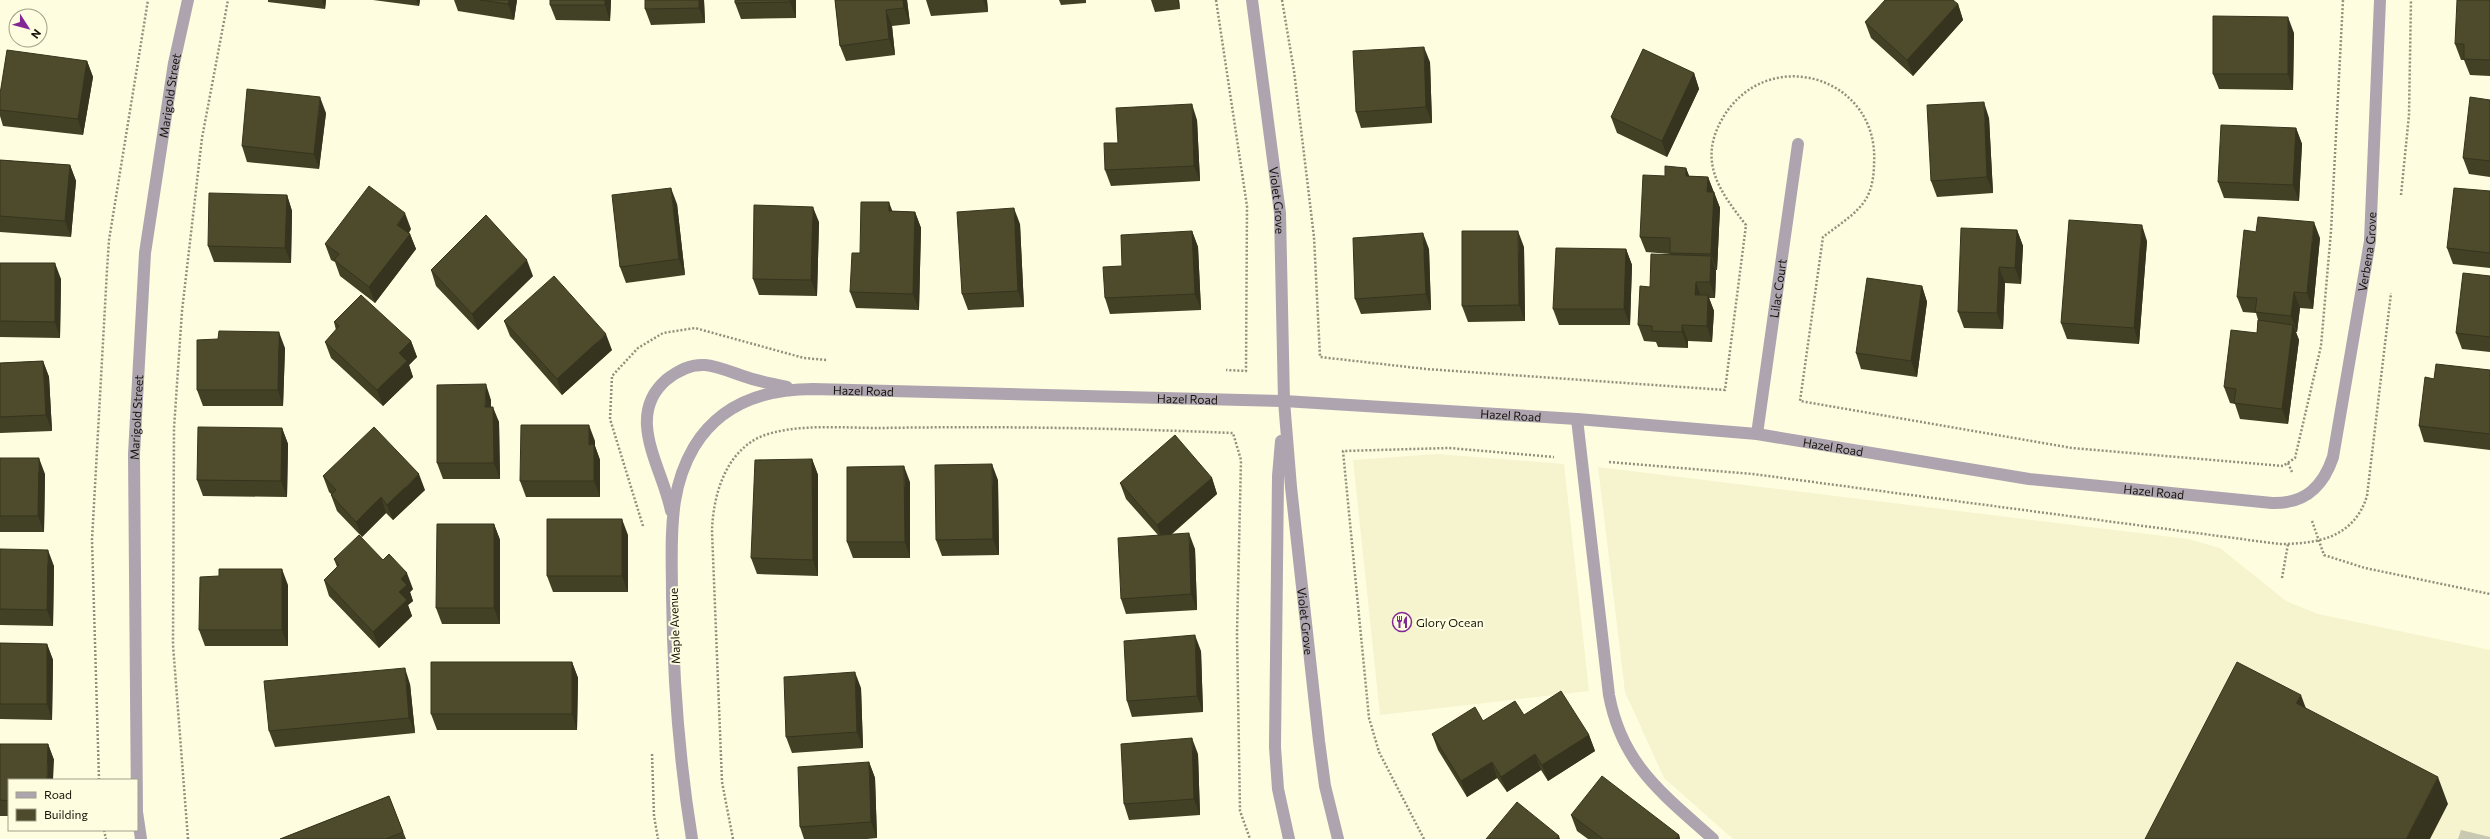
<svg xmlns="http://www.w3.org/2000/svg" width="2490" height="839" font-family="Commissioner,sans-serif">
	<rect width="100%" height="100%" fill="#fefddf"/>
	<path fill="#f5f4ce" d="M1437,454l127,10 25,227 -209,24 -27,-255z
		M1598,467l590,72 32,9 66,53 32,13 172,36v189h-757l-69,-61 -39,-86z"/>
	<path fill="#c9c8b1" d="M2461,830l29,7v2h-32z"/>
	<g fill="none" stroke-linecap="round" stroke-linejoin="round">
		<path stroke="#91907c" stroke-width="2.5" stroke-dasharray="2 2" stroke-linecap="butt" d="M1216,0l31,206 -1,165 -20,-1
			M1282,0l12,71 20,166 6,120 106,12 299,21 21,-165c-25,-32 -48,-62 -25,-104 43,-79 159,-46 153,43 0,11 -2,25 -8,35 -9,15 -29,27 -43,38l-23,164 272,47 211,18 12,-8 26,-112 10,-115 12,-231
			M2401,195l8,-80 2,-115
			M1609,462l144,12 526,70c38,0 75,-6 88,-48l24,-203
			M2288,463l4,9
			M2312,521l12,34 41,13 125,26
			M643,526l-33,-107 2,-43 26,-28 25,-15 32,-5 109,30 23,2
			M2282,578l6,-34
			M652,754l2,62 4,23
			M99,780l-7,-240 15,-270 2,-30 39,-240
			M104,830l2,9
			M188,839l-15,-194 1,-217 8,-117 20,-173 26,-138
			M733,839l-11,-57 -10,-251c1,-35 13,-78 48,-94 33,-14 84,-9 120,-9 118,-2 235,0 353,5l8,27 -4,174 3,177 10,28
			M1424,839l-45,-87 -10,-34 -26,-267 106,-3 105,9"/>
		<path stroke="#ada4af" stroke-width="12" d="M1577,419l32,276c13,70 54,99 104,144"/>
		<g stroke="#ada4af" stroke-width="12">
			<path id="s1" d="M1252,0l28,213 4,188 7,86 28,254 6,45 13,53"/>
			<path id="s2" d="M1757,434l41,-290"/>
			<path d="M1281,441l-3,35 -3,271 3,42 11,50"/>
			<path d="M671,511c-8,-43 -47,-94 -5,-131 11,-9 24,-16 39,-15 12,1 26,7 38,11 14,5 29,8 44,11"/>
			<path id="s3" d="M141,839l-4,-27 -3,-358 11,-201 29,-190 14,-63"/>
			<path id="s4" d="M692,839c-13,-80 -19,-163 -20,-244 0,-31 -2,-63 3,-94 3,-19 9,-37 19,-54 26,-43 70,-58 119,-58l471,12 293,18 180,15 272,45 243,24c33,1 51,-16 61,-46l37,-216 10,-241"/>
		</g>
	</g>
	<path fill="#424025" d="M268,0h58l-1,9 -57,-7z
		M373,0h47l-1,6z
		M454,0h63l-3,20 -56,-9z
		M550,0h61l-1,21 -54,-1 -6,-15z
		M704,0l1,23 -54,2 -6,-16z
		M735,0h61v18l-55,1 -6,-16z
		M835,0h72l3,24 -18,2 3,29 -49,6 -6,-15z
		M926,0h61l1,12 -57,4z
		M1059,0h27v3l-25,2z
		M1151,0h28l1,9 -25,3z
		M2490,0v76l-20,-1 -6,-15h-3l-6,-16z
		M1958,4l5,16 -50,56 -42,-38 -6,-16z
		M2294,33l-1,57 -74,-1 -6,-15z
		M87,61l6,16 -10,58 -80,-9 -3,-10v-22z
		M1430,62l2,61 -71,5 -5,-16z
		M1694,73l5,16 -32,68 -50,-24 -6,-16z
		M2490,100v77l-21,-3 -6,-16z
		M326,113l-7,56 -72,-7 -5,-16z
		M1989,118l4,75 -56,4 -6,-16z
		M1197,120l3,61 -89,5 -6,-16 13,-27z
		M2296,128l6,16 -3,57 -75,-3 -6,-16z
		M0,160l70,5 6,16 -5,56 -71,-5z
		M1686,168l3,8 19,1 12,31 -3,62h-1v2l-1,26h-6l5,13 -2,31 -24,-1v7l-30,-1 -2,-5 -12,-1 -6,-16 12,-38 20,-32v-1l-24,-2 -6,-15 25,-61z
		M2490,191v77l-37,-4 -6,-16z
		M287,195l5,16 -1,52 -77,-1 -6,-16z
		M677,204l8,71 -59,8 -6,-16z
		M893,211l22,1 6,16 -2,82 -63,-2 -6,-16 10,-39z
		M819,222l-2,74 -58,-1 -6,-16z
		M1020,224l4,83 -56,3 -6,-16z
		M411,229l-2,4 1,1 6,15 -41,54 -35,-27 -5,-14 -4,-2 -6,-16z
		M2017,230l6,16 -2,38 -16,-1 -2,46 -39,-1 -6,-16z
		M1192,231l6,16 3,63 -91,4 -5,-16 17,-32z
		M2320,238l-7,71 -13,-1 -3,24h-1l3,8 -11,84 -48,-5 -5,-15 -5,-1 -6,-16 33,-54 1,-13 -2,-7 -13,-1 -6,-15z
		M2147,241l-8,103 -72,-5 -6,-16z
		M1524,247l1,74 -57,1 -6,-16z
		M1429,249l2,61 -70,4 -6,-15z
		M1626,249l6,16 -2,60h-71l-6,-16z
		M0,263l61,16 -1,59 -60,-1z
		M431,270l102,6 -55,54 -42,-44z
		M2490,276v76l-28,-3 -6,-16z
		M1922,286l5,16 -10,75 -56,-8 -5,-16z
		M504,321l108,29 -50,45 -52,-59z
		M334,322l77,19 6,16 -8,8 4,12 -30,29 -52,-48 -6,-16 11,-12z
		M218,339l67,9 -2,58h-80l-6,-16z
		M43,361l6,16 3,54 -52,2v-70z
		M2490,370v80l-66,-8 -5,-16 15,-47z
		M491,400v7l8,15 1,57h-57l-6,-16z
		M282,428l6,16 -1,53 -84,-1 -6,-16z
		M595,441v5l5,14v37h-74l-6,-16z
		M0,458l45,16 -1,58h-44z
		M812,459l6,16v101l-61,-2 -6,-16z
		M323,476l102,14 -32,30 -7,-7 -24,24 -25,-26 -6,-16h1l-3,-3z
		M1212,478l5,16 -46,41 24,14 2,61 -71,4 -5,-15 37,-64 -32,-36 -6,-16z
		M998,480l1,75 -57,1 -6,-16z
		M910,482v76h-57l-6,-16z
		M494,524l6,16v84h-58l-6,-16z
		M628,535v57h-75l-6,-16z
		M0,549l54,17 -1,60 -53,-1z
		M334,559l49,1 30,29 -3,3 3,9 -5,4 4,11 -33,32 -50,-52 -5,-16 13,-13z
		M288,585v61h-83l-6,-16z
		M0,643l47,1 6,16 -1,60 -52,-1z
		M1201,651l2,61 -71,5 -5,-16z
		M572,662l6,16 -1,52h-140l-6,-16z
		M410,684l5,49 -140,14 -6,-16z
		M861,688l2,60 -71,5 -6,-16z
		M1524,715l65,20 6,16 -47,30 -7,-11 -34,22 -10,-14 -30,19 -29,-47 -6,-16 51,-13z
		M0,744h48l6,16 -45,20v36h-9z
		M1198,754l2,61 -71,5 -5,-16z
		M869,762l6,16 2,60 -10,1h-63l-4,-12z
		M389,796l17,43h-126z
		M1571,815l108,20 1,4h-92l-11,-8z"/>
	<path fill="#36341e" d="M322,0h4l-1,9z
		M416,0h4l-1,6z
		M509,0h8l-3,20 -6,-16z
		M605,0h6l-1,21 -5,-16z
		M699,0h5l1,23 -6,-15z
		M790,0h6v18l-6,-16z
		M903,0h4l3,24 -6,-16z
		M983,0h4l1,12z
		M1177,0h2l1,9z
		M1958,4l5,16 -50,56 -6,-16z
		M886,10l6,16 3,29 -6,-16z
		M2288,17l6,16 -1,57 -5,-16z
		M1424,47l6,15 2,61 -6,-16z
		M87,61l6,16 -10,58 -5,-16z
		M1694,73l5,16 -32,68 -5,-16z
		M320,97l6,16 -7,56 -5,-15z
		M1984,102l5,16 4,75 -6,-16z
		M1192,104l5,16 3,61 -6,-15z
		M2296,128l6,16 -3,57 -6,-16z
		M70,165l6,16 -5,56 -6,-16z
		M1686,168l6,15 -6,-7z
		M1708,177l6,16 -7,-1z
		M671,188l6,16 8,71 -6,-16z
		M1714,192l6,16 -3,62 -6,-16z
		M287,195l5,16 -1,52 -6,-15z
		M889,202l6,16 -6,-7z
		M813,207l6,15 -2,74 -6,-16z
		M1014,208l6,16 4,83 -6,-16z
		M915,212l6,16 -2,82 -6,-16z
		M405,213l6,16 -8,11 -6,-15z
		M2314,222l6,16 -7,71 -6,-16z
		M2142,225l5,16 -8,103 -5,-16z
		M2017,230l6,16 -2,38 -6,-16z
		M1192,231l6,16 3,63 -6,-16z
		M1518,231l6,16 1,74 -6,-16z
		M1423,233l6,16 2,61 -5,-16z
		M410,234l6,15 -41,54 -6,-16z
		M1626,249l6,16 -2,60 -6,-16z
		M1711,256l5,16 -1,26 -5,-16z
		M527,260l6,16 -55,54 -6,-16z
		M55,263l6,16 -1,59 -5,-16z
		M1999,267l6,16 -2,46 -6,-16z
		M1696,282l5,15 -6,-2z
		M1922,286l5,16 -10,75 -6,-16z
		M2294,292l6,16 -3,24 -6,-16z
		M1708,295l6,16 -2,31 -5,-16z
		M1682,325l6,16v7l-6,-16z
		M2293,325l6,15 -11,84 -6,-15z
		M279,332l6,16 -2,58 -5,-16z
		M606,334l6,16 -50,45 -5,-16z
		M411,341l6,16 -8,8 4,12 -30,29 -6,-16 22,-37z
		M43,361l6,16 3,54 -6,-16z
		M486,384l5,16v23l-6,-16z
		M493,407l6,15 1,57 -6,-16z
		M589,425l6,16v5l5,14v37l-6,-16 -5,-36z
		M282,428l6,16 -1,53 -6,-16z
		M39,458l6,16 -1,58 -6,-16z
		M812,459l6,16v101l-5,-16z
		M992,464l6,16 1,75 -6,-16z
		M904,466l6,16v76l-5,-16z
		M419,474l6,16 -32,30 -6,-15z
		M1212,478l5,16 -54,47 -6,-16z
		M381,497l5,16 -24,24 -6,-15z
		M622,519l6,16v57l-6,-16z
		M494,524l6,16v84l-6,-16z
		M1189,533l6,16 2,61 -6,-16z
		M48,550l6,16 -1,60 -6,-16z
		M282,569l6,16v61l-6,-16z
		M407,573l6,16 -3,3 3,9 -5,4 4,11 -33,32 -6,-16 28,-53z
		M1195,635l6,16 2,61 -6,-16z
		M47,644l6,16 -1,60 -5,-16z
		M572,662l6,16 -1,52 -5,-16z
		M405,668l5,16 5,49 -6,-15z
		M855,672l6,16 2,60 -6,-16z
		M2301,695l10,27 -15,-19z
		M1589,735l6,16 -47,30 -6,-16z
		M1192,738l6,16 2,61 -6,-16z
		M48,744l6,16 -1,20h-6z
		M1535,754l6,16 -34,22 -6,-15z
		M869,762l6,16 2,60 -6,-16z
		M1492,762l5,16 -30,19 -6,-16z
		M2438,777l10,27 -18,35h-24z
		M1679,835l1,4h-4z
		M1559,836l1,3h-4z"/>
	<path fill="#4d4b2b" stroke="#36341e" d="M480,0h29l-1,4z
		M550,0h55v5h-55z
		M645,0h54v8l-54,1z
		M735,0h55v2l-55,1z
		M835,0h68l1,8 -18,2 3,29 -49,7z
		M1885,0h68l5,4 -51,56 -42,-38z
		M2457,0h33v60l-26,-1v-15h-9z
		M2213,16l75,1v57h-75z
		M1424,47l2,60 -70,5 -3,-61z
		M1643,49l51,24 -32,68 -51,-24z
		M7,50l80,11 -9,58 -78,-9v-16z
		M247,89l73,8 -6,57 -72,-8z
		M2470,97l20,3v61l-27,-3z
		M1984,102l3,75 -56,4 -4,-76z
		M1192,104l2,62 -89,4 -1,-27h14l-2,-35z
		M2221,125l75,3 -3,57 -75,-3z
		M0,160l70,5 -5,56 -65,-5z
		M1665,166l21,2v8l22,1 -1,15h7l-3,62 -41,-1v-15l-30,-1 3,-62 22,1z
		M369,186l36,27 -8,12 13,9 -41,53 -35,-27 5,-6 -14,-10z
		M671,188l8,71 -59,8 -8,-72z
		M2454,188l36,3v62l-43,-5z
		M209,193l78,2 -2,53 -77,-2z
		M861,202h28v9l26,1 -2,82 -63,-2 2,-39h8z
		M754,205l59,2 -2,73 -58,-1z
		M1014,208l4,83 -56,3 -5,-82z
		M486,215l41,45 -55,54 -41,-44z
		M2258,217l56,5 -7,71 -13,-1 -3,24 -36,-4 2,-14 -20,-1 7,-67 12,2z
		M2069,220l73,5 -8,103 -73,-5z
		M1961,228l56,2 -2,38 -16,-1 -2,46 -39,-1z
		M1192,231l3,63 -90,4 -2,-31 19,-1 -1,-31z
		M1462,231h56l1,74 -57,1z
		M1423,233l3,61 -71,5 -2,-61z
		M1556,248l70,1 -2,60h-71z
		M1651,254l60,2 -1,26h-14l-1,13h13l-1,31 -25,-1v7l-30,-1v-5l-14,-1 2,-39 10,1z
		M0,263h55v59l-55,-1z
		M2463,273l27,3v61l-34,-4z
		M554,276l52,58 -49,45 -53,-58z
		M1867,278l55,8 -11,75 -55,-8z
		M361,295l50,46 -12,12 8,8 -30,29 -52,-48 14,-16 -5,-4z
		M2258,320l35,5 -11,84 -48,-6 2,-14 -12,-2 7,-57 26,3z
		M219,331l60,1 -1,58h-81v-50l21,-1z
		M43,361l3,54 -46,2v-54z
		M2436,364l54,6v64l-71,-8 6,-49 9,2z
		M486,384l-1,23h8l1,56h-57v-78z
		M521,425h68v20l5,-1v37h-74z
		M198,427l84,1 -1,53 -84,-1z
		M374,427l45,47 -32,31 -6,-8 -25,25 -25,-27 5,-5 -13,-14z
		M1175,435l37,43 -55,47 -37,-42z
		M0,458h39l-1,58h-38z
		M812,459l1,101 -62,-2 4,-98z
		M992,464l1,75 -57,1 -1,-75z
		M904,466l1,76h-58v-75z
		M547,519h75v57h-75z
		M437,524h57v84h-58z
		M1189,533l2,61 -70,5 -3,-61z
		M359,535l24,25 6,-6 18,19 -6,6 6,6 -8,7 8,8 -34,32 -49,-52 15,-15 -5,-6z
		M0,549l48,1 -1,60 -47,-1z
		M219,569h63v61h-83l1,-53 19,-1z
		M1195,635l2,61 -70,5 -3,-60z
		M0,643l47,1v60h-47z
		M431,662h141v52h-141z
		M2237,662l64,33 -5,8 142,74 -32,62h-261z
		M405,668l4,50 -140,13 -5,-50z
		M855,672l2,60 -71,5 -2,-60z
		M1561,691l28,44 -47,30 -7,-11 -34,23 -9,-15 -31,19 -29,-47 43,-27 8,14 32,-20 9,14z
		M1192,738l2,61 -70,5 -3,-60z
		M0,744h48l-1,36h-38v21l-9,-1z
		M869,762l2,60 -71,5 -2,-60z
		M1602,776l77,59 -3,4h-73l-32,-24z
		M389,796l14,36 -17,7h-106z
		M1517,802l42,34 -3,3h-70z"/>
	<defs>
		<g id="restaurant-ring" transform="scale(1)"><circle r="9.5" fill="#fefddf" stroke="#822895" stroke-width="1.5"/><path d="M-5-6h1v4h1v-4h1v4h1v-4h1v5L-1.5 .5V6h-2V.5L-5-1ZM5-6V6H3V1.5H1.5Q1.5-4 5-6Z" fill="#822895"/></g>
	</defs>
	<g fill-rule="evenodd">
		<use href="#restaurant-ring" x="1402" y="622"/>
	</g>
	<g text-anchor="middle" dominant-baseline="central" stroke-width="4" stroke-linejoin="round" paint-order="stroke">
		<g font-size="12" fill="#16150b" stroke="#fefddf">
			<text stroke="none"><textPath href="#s3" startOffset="746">Marigold Street</textPath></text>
			<text stroke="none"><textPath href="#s1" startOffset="202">Violet Grove</textPath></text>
			<text stroke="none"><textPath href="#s4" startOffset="2292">Verbena Grove</textPath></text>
			<text stroke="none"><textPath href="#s2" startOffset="147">Lilac Court</textPath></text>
			<text stroke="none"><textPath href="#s4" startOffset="586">Hazel Road</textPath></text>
			<text stroke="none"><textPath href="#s4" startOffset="910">Hazel Road</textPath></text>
			<text stroke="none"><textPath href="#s4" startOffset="1234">Hazel Road</textPath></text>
			<text stroke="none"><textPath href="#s3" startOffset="422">Marigold Street</textPath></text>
			<text stroke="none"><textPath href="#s4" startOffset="1558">Hazel Road</textPath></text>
			<text stroke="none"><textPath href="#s4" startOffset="1882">Hazel Road</textPath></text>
			<text stroke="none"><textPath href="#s1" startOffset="624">Violet Grove</textPath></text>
			<text transform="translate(674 626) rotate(-92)">Maple Avenue</text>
		</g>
		<g font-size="12" fill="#16150b" stroke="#fefddf" text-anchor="start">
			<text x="1416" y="622">Glory Ocean</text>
		</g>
	</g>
	<rect x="8" y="779" width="130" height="52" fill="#fefddf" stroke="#a1a08a"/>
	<rect x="16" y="792" width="20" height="6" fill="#ada4af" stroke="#a1a08a"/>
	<text x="44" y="799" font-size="12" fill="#16150b">Road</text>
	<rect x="16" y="809" width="20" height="12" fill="#4d4b2b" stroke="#a1a08a"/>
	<text x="44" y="819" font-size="12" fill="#16150b">Building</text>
	<g transform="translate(28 28) rotate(126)"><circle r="19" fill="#fefddf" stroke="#a1a08a"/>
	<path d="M0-3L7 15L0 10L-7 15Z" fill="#822895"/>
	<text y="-6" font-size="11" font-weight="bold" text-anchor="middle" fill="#16150b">N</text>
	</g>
</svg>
